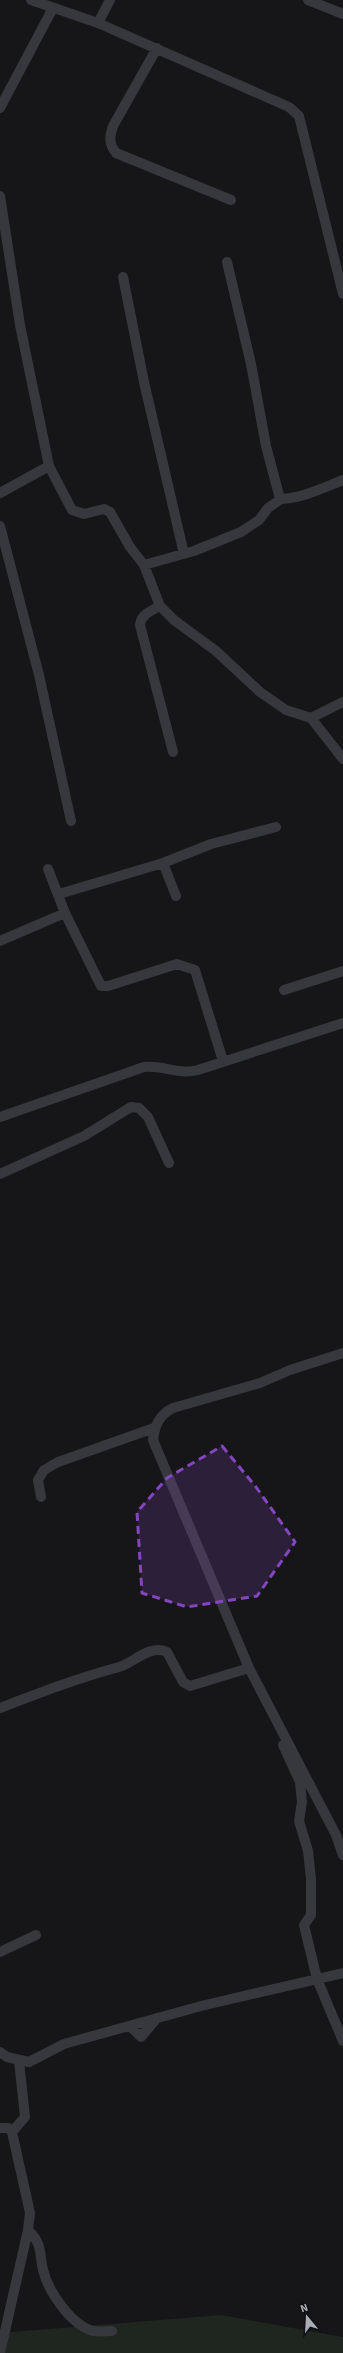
<svg xmlns="http://www.w3.org/2000/svg" width="343" height="2353" font-family="'Source Sans 3',sans-serif">
	<rect width="100%" height="100%" fill="#161618"/>
	<path fill="#1e261f" d="M221,2315l122,22v16h-343v-20z"/>
	<g fill="none" stroke-linecap="round" stroke-linejoin="round">
		<path stroke="#37383d" stroke-width="10" d="M31,0l67,23 191,84 10,9 44,178
			M308,0l35,14
			M98,23l12,-23
			M157,48l-44,78c-4,11 -4,18 3,27l115,47
			M0,108l53,-100
			M0,196l20,129 29,141 23,44 12,4 20,-5 6,3 20,35 14,18 16,41 14,14 42,31 44,41 26,18 25,8 32,41
			M227,262l24,102 15,82 13,49 2,4c22,-1 42,-11 62,-19
			M123,277l21,105 40,172
			M0,493l49,-27
			M0,526l39,149 32,146
			M144,565l50,-14 47,-19 18,-12 9,-12 13,-9
			M160,606c-9,5 -19,8 -20,19l33,127
			M311,718l32,-16
			M163,863l13,33
			M48,869l17,44 36,73h7l69,-22 18,6 28,91
			M59,894l104,-31 48,-19 65,-17
			M0,941l65,-28
			M284,990l59,-19
			M0,1117l144,-50c20,-2 33,8 54,3l145,-47
			M0,1174l84,-38 47,-29 8,1 9,9 21,46
			M343,1353l-53,17 -30,13 -87,25c-14,7 -18,17 -20,32l96,228 87,167 7,20
			M41,1497l-3,-17 6,-10 14,-8 96,-34
			M0,1708c39,-15 78,-30 119,-41 15,-4 30,-23 48,-15l16,30 7,4 59,-18
			M283,1745l17,37 2,20 -3,19 9,30 3,28v36l-7,10 13,54 26,62
			M0,1952l36,-17
			M130,2026l11,11 16,-19
			M0,2052l7,5 22,5 35,-18 137,-38 142,-33
			M0,2128h8l4,4 18,81 -2,17 -28,123
			M12,2132l13,-15 -6,-56
			M28,2230c15,14 11,24 15,40 5,21 28,55 50,61 6,1 13,0 19,0"/>
	</g>
	<path fill="#8446be" fill-opacity="0.2" stroke="#8446be" stroke-width="3" stroke-dasharray="8 5" stroke-linejoin="round" d="M222,1446l34,41 39,55 -38,54 -70,11 -45,-14 -5,-81 30,-34z"/>
	<g transform="translate(307 2317) rotate(342)" stroke="#111113" stroke-width="3" paint-order="stroke">
	<path d="M0-3L7 15L0 10L-7 15Z" fill="#a8adb8"/>
	<text y="-6" font-size="11" font-weight="bold" text-anchor="middle" fill="#a8adb8">N</text>
	</g>
</svg>
